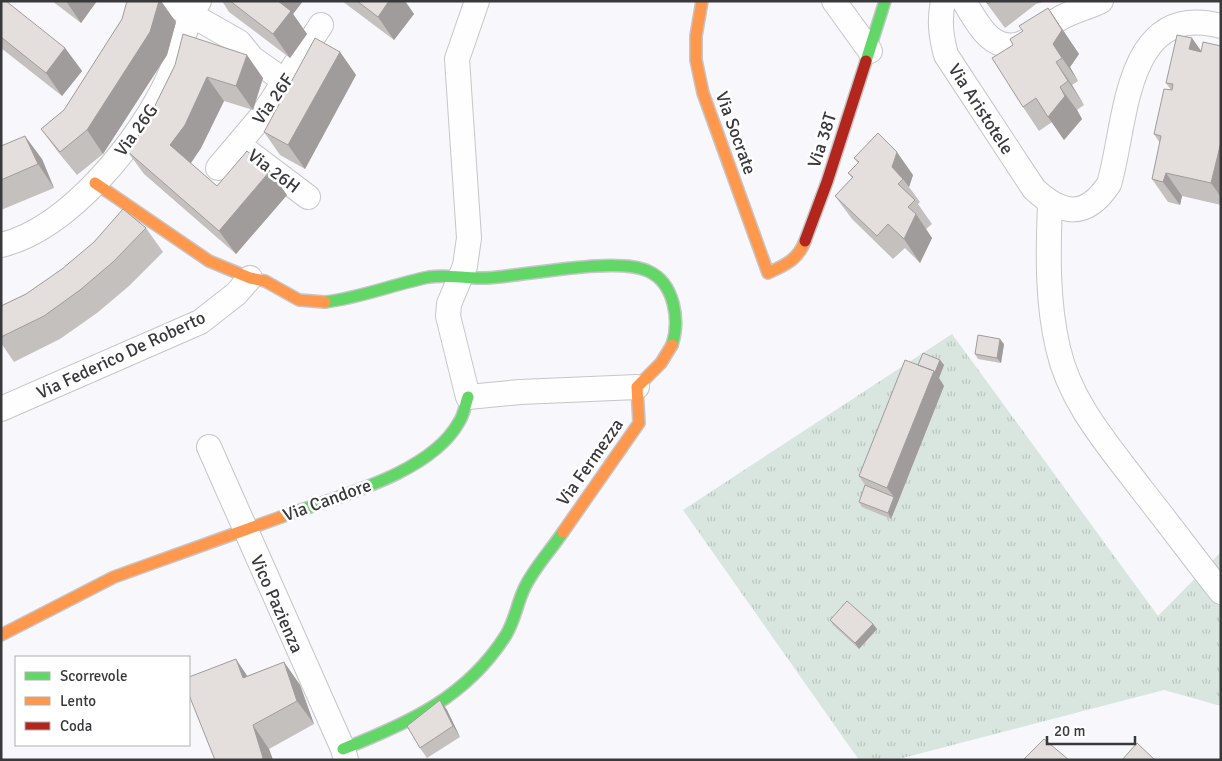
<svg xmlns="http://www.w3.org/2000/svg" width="1222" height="761" font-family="Signika,sans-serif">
	<defs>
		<pattern id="grass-tufts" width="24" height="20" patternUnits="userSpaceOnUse" patternTransform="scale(1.25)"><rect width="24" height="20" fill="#d8e6df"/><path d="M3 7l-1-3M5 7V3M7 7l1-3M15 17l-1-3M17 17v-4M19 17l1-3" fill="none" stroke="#bac6c0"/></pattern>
	</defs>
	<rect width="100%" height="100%" fill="#f7f7fc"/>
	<path fill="url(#grass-tufts)" d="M952,334l206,282 63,-64v154l-57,-16 -269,70h-36l-176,-250z"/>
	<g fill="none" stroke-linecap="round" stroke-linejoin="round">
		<g stroke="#c6c6c9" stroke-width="26">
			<path id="street" d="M167,1l72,41 13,16 34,24
				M477,1l-20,58 12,179 -4,28 -16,38 -1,12 20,81 52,-5 117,-5
				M834,1l36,50
				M943,1c-4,20 -2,35 3,54l88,134c28,26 52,30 75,-5 18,-59 14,-184 112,-158
				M964,1c12,20 27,52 56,43 13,-4 26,-18 39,-25 13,-8 28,-11 42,-18
				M239,145l69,52
				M218,168l43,-51 60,-92
				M1050,205c-2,47 -3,97 8,143 12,55 51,98 84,142 27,34 52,68 79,102
				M1,245c68,-16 139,-105 167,-166 12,-26 16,-54 31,-78
				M1,409l199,-87 36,-28 14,-16
				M209,447l134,302 3,11"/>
		</g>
		<g stroke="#c6c6c9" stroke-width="14">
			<path id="fast" d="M866,61l19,-60
				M325,302c35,-4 69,-18 104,-25 19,-3 37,2 57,1 39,-2 130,-22 162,-7 27,12 32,50 24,74
				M281,517c53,-20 149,-42 178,-95 5,-7 6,-17 9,-25
				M343,749c66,-26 124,-52 163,-114 9,-15 11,-31 18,-46 9,-20 27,-39 39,-57"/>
		</g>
		<g stroke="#c6c6c9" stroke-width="14">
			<path id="slow" d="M702,1l-6,35v24l7,33 65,180c17,-8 30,-13 37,-32
				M95,183l114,78 41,17 15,3 34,19 26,2
				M563,532l76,-109 -2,-36 24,-24 11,-18
				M1,635l113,-58 167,-60"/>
		</g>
		<g stroke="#c6c6c9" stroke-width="14">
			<path id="jam" d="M805,241l22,-59 39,-121"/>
		</g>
		<use href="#street" stroke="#fefeff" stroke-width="24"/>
		<use href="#fast" stroke="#63d668" stroke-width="11"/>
		<use href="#slow" stroke="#ff974d" stroke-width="11"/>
		<use href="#jam" stroke="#b3261e" stroke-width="11"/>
	</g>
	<path fill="#c4c0be" d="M1,1l64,47 17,23 -20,25 -61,-48z
		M52,1h45l-16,22z
		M222,1h81l-10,13 14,20 -17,24 -61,-46z
		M342,1h63l9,13 -20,26z
		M985,1h61l-10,3 -31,24z
		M1048,8l31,46 -9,13 8,14 -6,4 12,20 -7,5 5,9 -18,21 -12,-18 -13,9 -16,-24 -10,-62 10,-14z
		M176,22l-9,33 -64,99 -26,21 -19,-23 -17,-23z
		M1221,46v159l-39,-9 -2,9 -12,-3 -16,-23 8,-36 -6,-9 17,-44 -5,-7 35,-32z
		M340,52l16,23 -51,94 -25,-14 -16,-23z
		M175,65l88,13 -10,32 -29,-9 -23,47 -11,15 27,23 70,9 -51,59 -92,-80 -17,-23 17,-23z
		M1,146l41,13 12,29 -53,22z
		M854,158l59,17 -4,12 11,15 -2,2 14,20 -6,5 6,9 -12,25 -15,-15 -12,11 -41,-40 -17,-23 17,-18 -4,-5 10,-10z
		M146,228l17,24 -34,34 -32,27 -37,26 -46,23 -13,-19v-37l25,-12z
		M1004,344l-3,19 -23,-4 -3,-5z
		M940,360l4,5 -5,13 5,8 -53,133 -29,-12 -3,-5 6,-17 -6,-9 59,-111z
		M830,620l43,4 4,5 -18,20 -26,-24z
		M284,662l16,23 14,39 -45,25 4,11h-58l32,-84z
		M440,700l7,10 13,27 -33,21 -7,-10z"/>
	<path fill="#a09c9b" d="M66,1h31l-16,22z
		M159,1h2l15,21 -9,33 -64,99 -16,-24z
		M275,1h28l-10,13 14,20 -17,24 -17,-24z
		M389,1h16l9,13 -20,26 -16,-23z
		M1048,8l31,46 -9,13 8,14 -16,-23 -9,-14z
		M1192,38l17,24 -20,-13z
		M65,48l17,23 -20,25 -16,-23z
		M340,52l16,23 -51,94 -17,-24z
		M247,55l16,23 -10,32 -17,-24z
		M1056,62l16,23 12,20 -16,-24z
		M207,77l17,24 -23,47 -14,21 -17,-24z
		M1060,87l17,23 5,9 -18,21 -16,-23z
		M25,136l17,23 12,29 -16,-24z
		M1221,142v55l-10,-14z
		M897,152l16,23 -4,12 -6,-8 -11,-12z
		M270,171l17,24 -51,59 -17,-23z
		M1166,173l16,23 -2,9 -17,-23z
		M916,214l16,24 -12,25 -16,-24z
		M1000,339l4,5 -3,19 -4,-5z
		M940,360l4,5 -5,13 5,8 -46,116 -11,-14 47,-117z
		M894,497l4,5 -7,17 -3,-6z
		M873,624l4,5 -18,20 -4,-6z
		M236,659l16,24 -9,-5z
		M284,662l16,23 14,39 -17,-23z
		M440,700l7,10 13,27 -7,-11z
		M253,725l16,24 4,11h-9l-1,-2z"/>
	<path fill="#e4dfdd" stroke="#a09c9b" d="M1,1h5l59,47 -19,25 -45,-36z
		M127,1h32l-9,31 -63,98 -27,22 -19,-23 23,-19 58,-91z
		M230,1h48l13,10 -18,23z
		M357,1h32l-11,16z
		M986,1h6l-4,3z
		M1048,8l14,22 -9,14 9,14 -6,4 12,19 -8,6 5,9 -17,21 -12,-19 -13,9 -31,-49 21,-13 -3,-6 13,-8 -4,-5z
		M183,34l64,21 -11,31 -29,-9 -22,48 -15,20 47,41 30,-35 23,20 -51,60 -92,-80 17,-23 31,-63z
		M1177,35l15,3 -3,11 12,3 2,-10 18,4v96l-10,41 -45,-10 -3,9 -11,-3 9,-43 -7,-2 10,-45 8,1 1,-6 -7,-1z
		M315,38l25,14 -52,93 -24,-13z
		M878,133l19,19 -5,15 11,12 -5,5 17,16 -7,7 8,7 -12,25 -16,-15 -11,12 -42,-40 18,-19 -5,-4 11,-11 -5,-4z
		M25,136l13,28 -37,16v-34z
		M123,209l23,19 -33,34 -33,28 -36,26 -43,21v-31l25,-12 36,-25 32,-27z
		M978,335l22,4 -3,19 -22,-4z
		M923,353l17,7 -5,12 -1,-1 -16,-6z
		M905,360l29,11 -47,117 -28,-12z
		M865,485l29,12 -6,16 -29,-11z
		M847,601l26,23 -18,19 -25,-23z
		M236,659l7,19 41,-16 13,39 -44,24 10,33 -3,2h-45l-26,-65v-18z
		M440,700l13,26 -33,22 -13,-22z
		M1044,739l25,21h-46z
		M1137,743l18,17h-33z"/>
	<g text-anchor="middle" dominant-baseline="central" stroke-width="5" stroke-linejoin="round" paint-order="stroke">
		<g font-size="18" fill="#39393c" stroke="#fff">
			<text transform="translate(273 99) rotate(-55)">Via 26F</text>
			<text transform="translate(981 109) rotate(57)">Via Aristotele</text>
			<text transform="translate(136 130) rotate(-54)">Via 26G</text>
			<text transform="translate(736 133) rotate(70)">Via Socrate</text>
			<text transform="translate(822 140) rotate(-72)">Via 38T</text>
			<text transform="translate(274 171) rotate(37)">Via 26H</text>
			<text transform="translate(121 355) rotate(-25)">Via Federico De Roberto</text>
			<text transform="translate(590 462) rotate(-55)">Via Fermezza</text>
			<text transform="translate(327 500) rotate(-20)">Via Candore</text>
			<text transform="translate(277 604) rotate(66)">Vico Pazienza</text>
		</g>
	</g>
	<rect width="1222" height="761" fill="none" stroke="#39393c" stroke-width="5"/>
	<rect x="15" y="656" width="175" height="90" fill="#ffffff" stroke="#b0b0b1"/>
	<rect x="25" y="672" width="25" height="8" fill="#63d668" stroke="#b0b0b1"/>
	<text x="60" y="681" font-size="15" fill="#39393c">Scorrevole</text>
	<rect x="25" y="697" width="25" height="8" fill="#ff974d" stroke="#b0b0b1"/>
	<text x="60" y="706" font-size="15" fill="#39393c">Lento</text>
	<rect x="25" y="722" width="25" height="8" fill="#b3261e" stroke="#b0b0b1"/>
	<text x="60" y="731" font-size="15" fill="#39393c">Coda</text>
	<path d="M1047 736v8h88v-8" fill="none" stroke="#39393c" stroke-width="2.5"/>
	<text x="1054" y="736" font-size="15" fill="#39393c" stroke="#ffffff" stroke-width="4" paint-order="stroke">20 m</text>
</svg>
